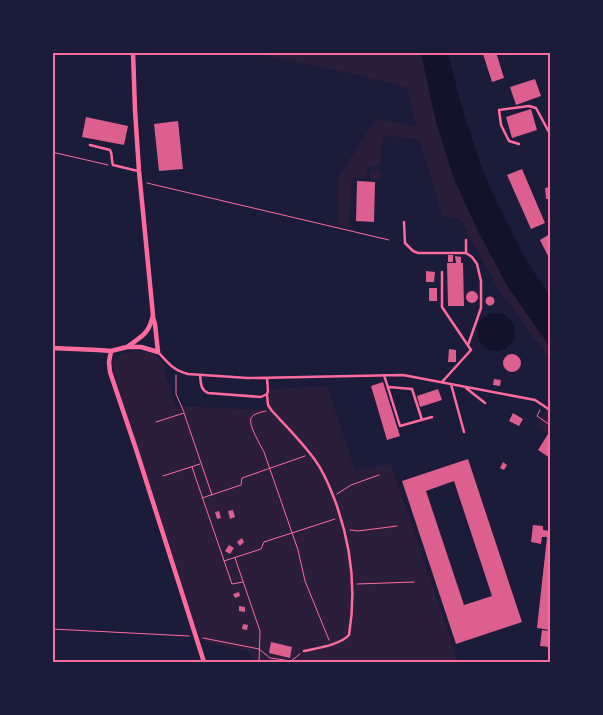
<svg xmlns="http://www.w3.org/2000/svg" width="603" height="715" font-family="Montserrat,sans-serif">
	<rect width="100%" height="100%" fill="#1b1b3a"/>
	<path fill="#2a1e3b" d="M254,53h167l14,65 19,61 26,56 28,52 42,60v13l-53,-73 -38,-69 -16,-1 -24,-77 -36,-5 -3,31h-12l-1,12 -15,-1 -3,50 -11,-3v-47l38,-58 40,7 -9,-38 -44,-12z
		M369.5 174a5.5 5.5 0 1 1 11 0a5.5 5.5 0 1 1-11 0Z
		M136,351l17,2 6,5 6,9v7l11,32 90,4 5,-21 56,-3 28,84 36,-6 67,198h-150l-13,-2 1,2h-42l-4,-10 -50,-12 -88,-273c2,-13 13,-14 24,-16z
		M550,399v36l-13,-8z"/>
	<path fill="#12122b" d="M421,53h27l12,48 21,65 13,30 32,64 24,36v51l-42,-60 -28,-52 -26,-56 -19,-61z
		M477 332a19 19 0 1 1 38 0a19 19 0 1 1-38 0Z"/>
	<path fill="#dd5f8e" fill-rule="evenodd" d="M487,52h9l8,26 -12,4 -9,-28z
		M535,79l6,17 -25,9 -6,-18z
		M531,109l6,21 -25,8 -6,-21z
		M86,117l42,9 -4,19 -42,-8z
		M178,121l5,48 -24,2 -5,-47z
		M522,169l23,54 -14,6 -24,-54z
		M357,181l18,1 -1,40 -18,-1z
		M550,187v12h-4l-1,-11z
		M550,234v26l-10,-20z
		M448,255h5v7h-5z
		M455,256l6,1v6h2l1,43h-16l-1,-43h9z
		M426,271l9,1 -1,10h-8z
		M429,288h8v13h-8z
		M466 297a6 6 0 1 1 12 0a6 6 0 1 1-12 0Z
		M485.5 301a4.5 4.5 0 1 1 9 0a4.5 4.5 0 1 1-9 0Z
		M449,349l7,1v12h-8z
		M503 363a9 9 0 1 1 18 0a9 9 0 1 1-18 0Z
		M494,379l7,1 -1,6 -7,-1z
		M383,382l17,54 -13,4 -16,-54z
		M438,389l4,11 -22,7 -3,-11z
		M513,413l10,6 -4,7 -10,-5z
		M548,434l2,2v22l-12,-8z
		M468,459l54,163 -66,22 -54,-163zM454,481l38,115 -28,9 -38,-114z
		M503,462l4,3 -3,5 -4,-2z
		M233,510l2,7 -5,2 -2,-8z
		M219,511l2,7 -4,1 -2,-7z
		M533,525l10,1v4l7,1v99l-13,-2 10,-91h-5l-1,7 -10,-2z
		M242,538l2,4 -4,4 -3,-4z
		M229,545l5,3 -4,6 -5,-3z
		M239,592l1,4 -5,2 -2,-4z
		M239,606l6,1v5l-6,-1z
		M243,624l5,1 -1,5 -5,-1z
		M542,630l8,1v16l-10,-1z
		M271,642l21,5 -2,11 -21,-5z"/>
	<g fill="none" stroke-linecap="round" stroke-linejoin="round">
		<path stroke="#ff6b9d" stroke-width="1" d="M52,152l56,13
			M147,183l242,57
			M176,375v19l8,18
			M540,410l-3,6 13,9
			M266,411c-5,1 -13,3 -15,7 -3,7 10,28 13,34l34,98 7,31 24,59
			M156,422l28,-9 28,82
			M192,467l40,117 11,-2
			M163,476l37,-12
			M337,494l14,-9 28,-10
			M202,498l39,-13 1,-7 63,-22
			M350,530l8,1 39,-5
			M235,558l25,73 -1,31
			M224,561l37,-12 3,-7 71,-23
			M357,584l57,-2
			M52,629l137,7
			M203,638l56,11 11,9 21,3 9,-7"/>
		<path stroke="#ff6b9d" stroke-width="2.5" d="M519,144l-10,-3 -8,-16 -2,-15 30,-4 7,2 14,26
			M90,145l20,5c3,5 1,10 3,15l25,6
			M404,222l1,21 8,8 5,2h48l6,4 5,7 4,17v27l-13,37
			M466,240v13
			M158,352c10,11 15,18 30,22l60,4 155,-3 132,25 15,10
			M200,375c1,8 0,14 8,18l53,4 6,-3 1,-3 -1,-13
			M384,375l16,51 32,-9
			M442,382l29,-32 -29,-43v-35
			M451,384l13,48
			M389,387l23,2 10,31
			M466,388l19,15
			M267,394l1,11 4,6c15,16 31,32 43,49 9,12 14,25 19,38 17,45 23,89 15,137 -9,10 -32,13 -45,16"/>
		<path stroke="#ff6b9d" stroke-width="4.5" d="M127,347c15,-11 22,-13 26,-32l-14,-144 -4,-61 -2,-58
			M52,348l46,2 13,1 16,-4h14l17,5 -3,-28 -2,-7
			M111,351l-2,11 1,10 26,77 68,213"/>
	</g>
	<rect width="603" height="715" fill="none" stroke="#1b1b3a" stroke-width="108"/>
	<rect x="54" y="54" width="495" height="607" fill="none" stroke="#ff6b9d" stroke-width="2"/>
</svg>
